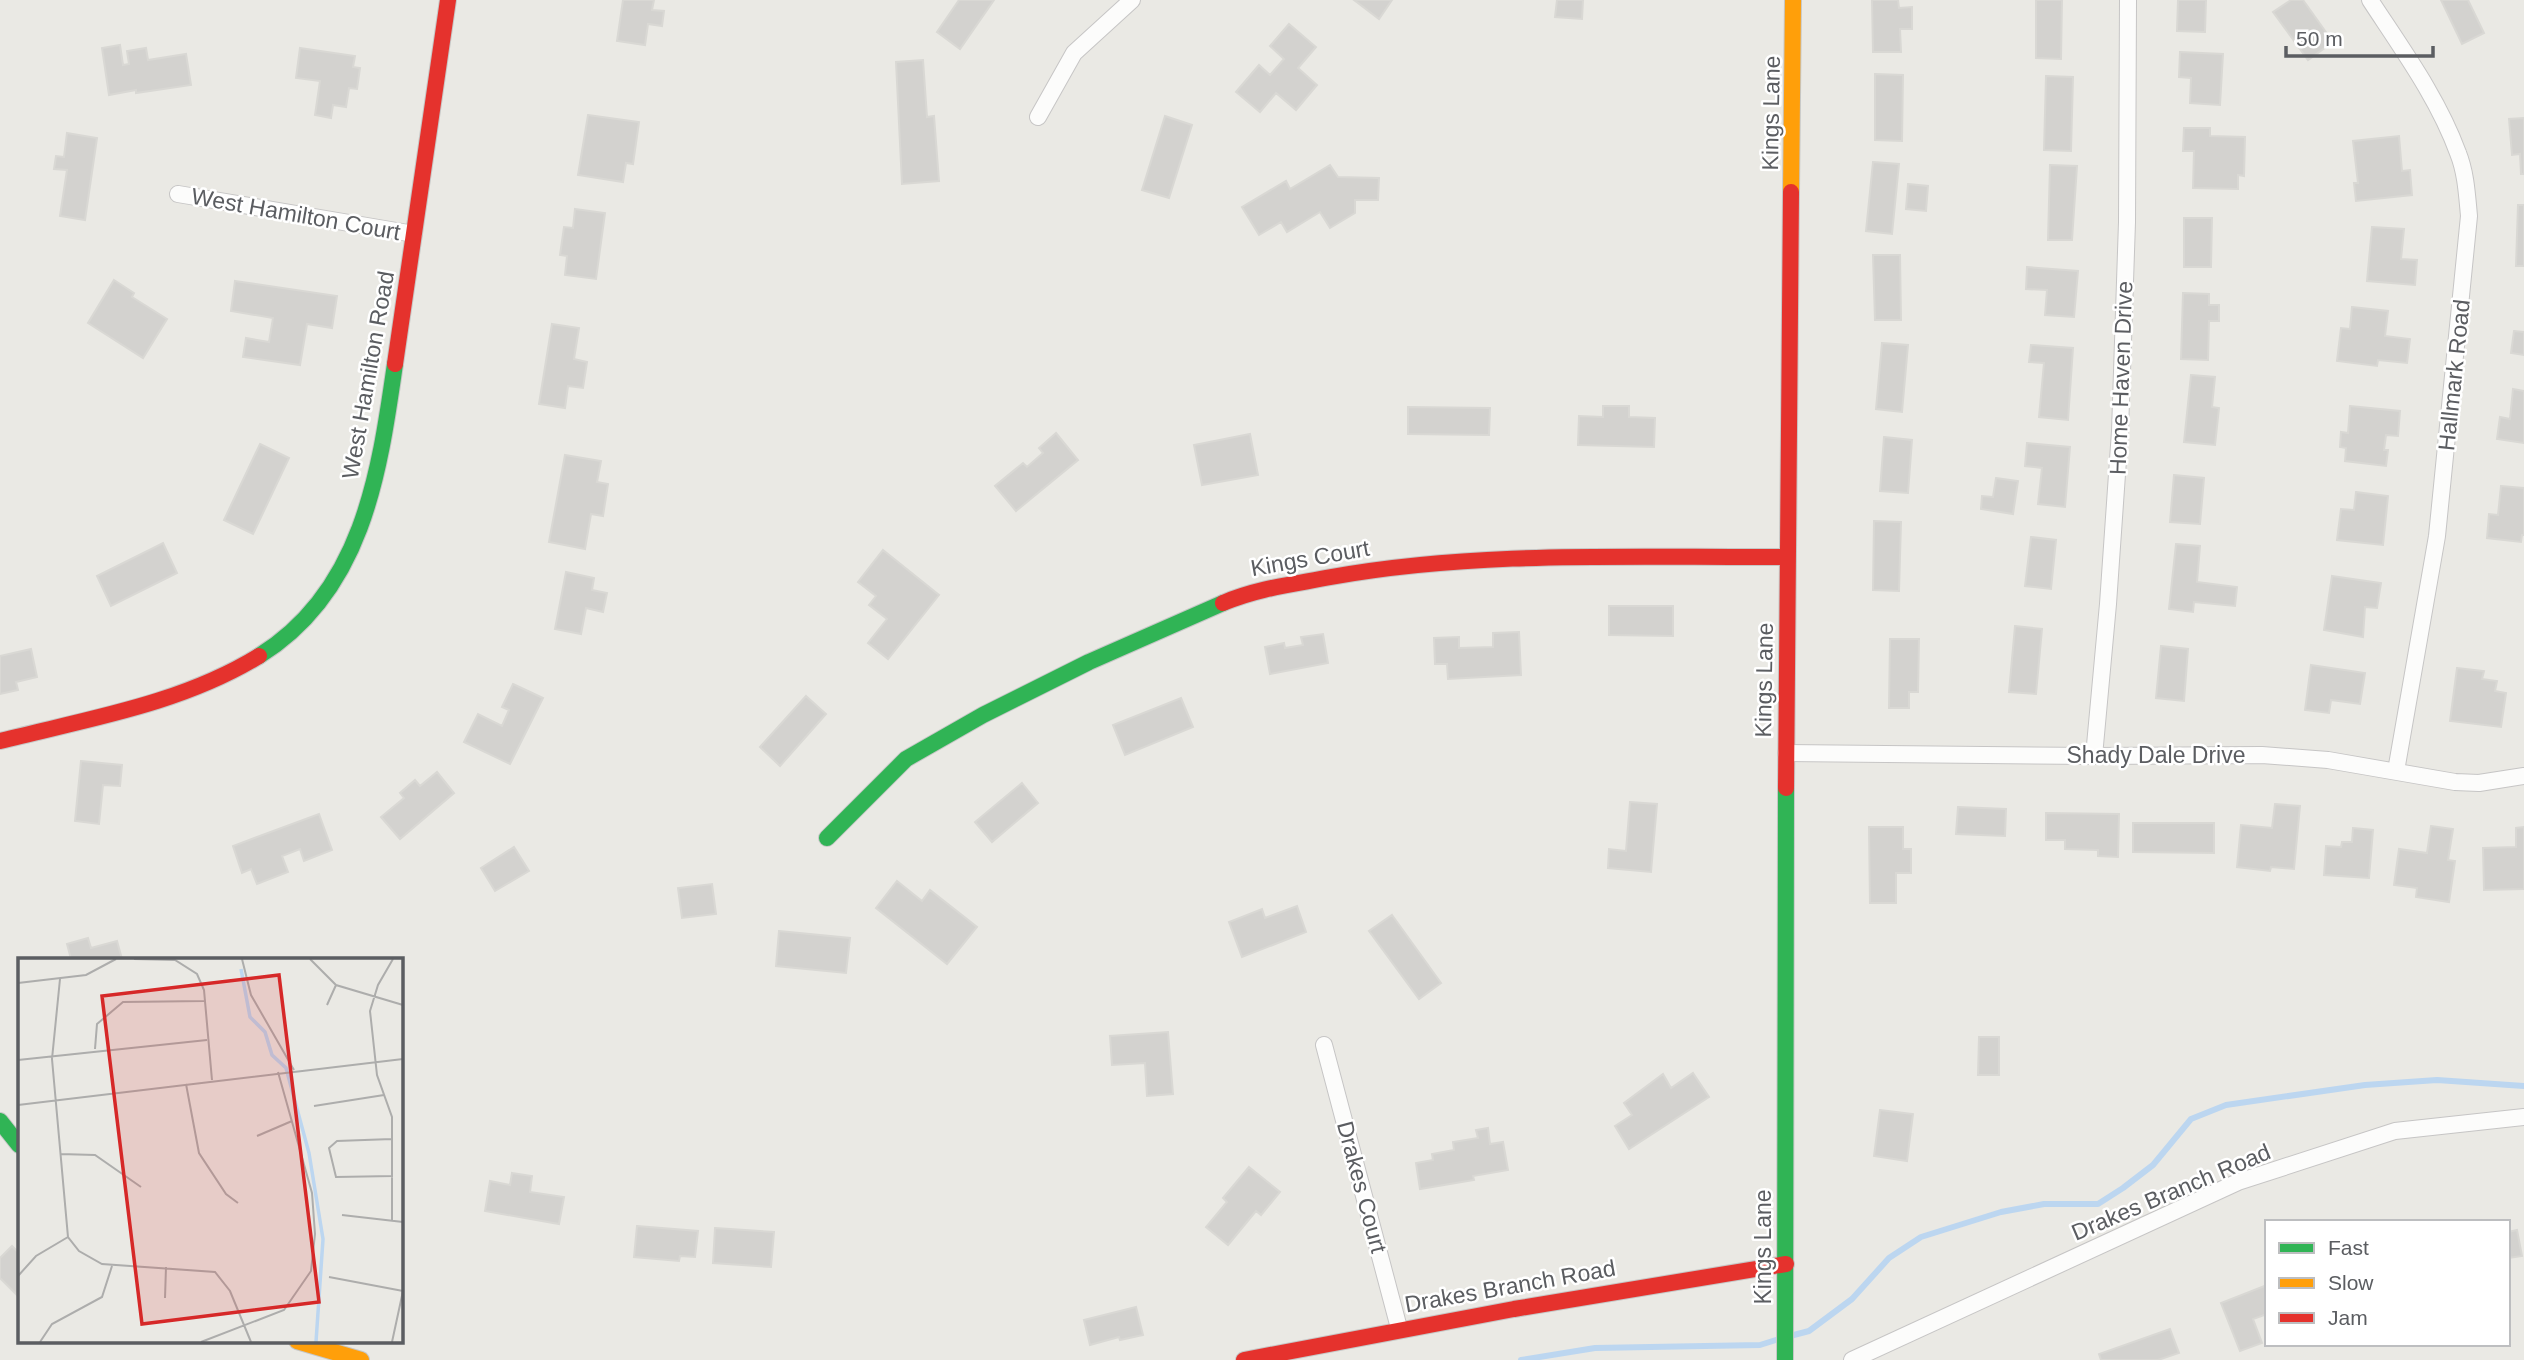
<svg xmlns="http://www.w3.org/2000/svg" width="2524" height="1360" font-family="Helvetica,sans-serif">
	<rect width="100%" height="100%" fill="#eae9e4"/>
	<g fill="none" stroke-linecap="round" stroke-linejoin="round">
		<path stroke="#bcd6f0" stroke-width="6" d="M1790,1336l19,-5 43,-32 37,-41 32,-21 80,-25 43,-8h54l25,-16 30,-23 38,-46 35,-14 139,-20 72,-5 87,6
			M1521,1360l74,-12 165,-3 19,-6"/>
	</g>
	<path fill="#d3d2cf" stroke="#d9d8d4" stroke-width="2" d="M623,0h31l-2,10 12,1 -2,15 -14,-2 -3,21 -28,-4z
		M959,0h35l-34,49 -23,-17z
		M1354,0h38l-13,19z
		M1557,0h26l-1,19 -27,-2z
		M1872,0h26l1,8 13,-1v22h-12l1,23h-28z
		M2036,0h26l-1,59 -25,-1z
		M2178,0h28l-1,32 -28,-1z
		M2291,0h12l30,42 -25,18 -35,-48z
		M2441,0h27l16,33 -22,11z
		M1289,24l27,23 -18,21 19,17 -21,25 -20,-17 -16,19 -24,-20 23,-27 11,10 14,-16 -14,-13z
		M120,45l3,20 6,-1 -2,-13 19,-3 2,12 38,-6 5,31 -55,8v-3l-27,5 -7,-47z
		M300,48l55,8 -2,11 7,1 -3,21 -8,-1 -3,19 -13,-2 -2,13 -16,-3 5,-34 -24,-3z
		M2180,52l43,2 -3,51 -30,-2 1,-25 -12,-1z
		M923,60l4,57 7,-1 5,65 -37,3 -6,-122z
		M1875,74l28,1 -1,66 -27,-1z
		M2046,76l27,1 -2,74 -27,-1z
		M588,115l51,7 -6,42 -7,-1 -3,19 -45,-7z
		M1165,116l27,9 -23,73 -27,-8z
		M2524,118v56h-3l-1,-20 -8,1 -3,-36z
		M2184,128h26v8l35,1 -1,39 -6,-1v14l-45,-1 1,-37h-11z
		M67,133l30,5 -12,82 -25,-4 7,-46 -13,-1 2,-13 8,1z
		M2399,136l3,35 8,-1 2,25 -56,6 -2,-18h4l-5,-42z
		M1873,162l26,2 -7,70 -26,-3z
		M1330,165l8,12 41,1 -1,22h-23v13l-25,15 -10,-16 -33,20 -6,-10 -22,13 -17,-28 44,-26 4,8z
		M2050,165l27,1 -5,74h-24z
		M1908,184l20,2 -2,25 -20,-2z
		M2518,205h6v61h-8z
		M575,209l30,4 -9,66 -31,-4 2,-19 -7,-1 4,-28 9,1z
		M2184,218h28l-1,49h-27z
		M2372,227l32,2 -3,30 16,1 -2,25 -48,-4z
		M1873,255h27l1,65h-26z
		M2027,267l51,4 -4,46 -29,-2 2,-25 -21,-1z
		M114,280l20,13 -2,4 35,22 -24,39 -55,-35z
		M235,281l102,15 -5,32 -25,-4 -7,41 -57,-8 3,-19 23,4 4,-24 -42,-7z
		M2183,293l26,1v11h10v16h-10l-1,39 -27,-1z
		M2352,307l36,4 -3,25 25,3 -3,24 -29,-3 -1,6 -40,-5 4,-33 9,1z
		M552,324l27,4 -5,31 13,3 -4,26 -15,-2 -3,22 -26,-4z
		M2514,331l10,1v23l-13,-2z
		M1882,343l26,2 -6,67 -26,-3z
		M2031,345l42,3 -5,72 -29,-3 5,-54 -15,-1z
		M2191,375l24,2 -3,30 7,1 -4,37 -31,-3z
		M2513,389l11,2v52l-27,-4 3,-22 10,2z
		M1603,406h26v11l26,1 -1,29 -76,-2 1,-29 24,1z
		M2350,406l50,5 -2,25 -12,-1 -2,15h4l-2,16 -41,-5 1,-13 -6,-1 1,-15 7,1z
		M1408,407l82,1 -1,27 -81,-1z
		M1056,433l22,27 -62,51 -21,-25 28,-23 4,4 16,-14 -4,-5z
		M1250,434l8,41 -56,10 -8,-40z
		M1884,437l28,3 -4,53 -28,-2z
		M2027,443l43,4 -5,60 -27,-3 4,-36 -17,-2z
		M260,444l29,14 -36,76 -29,-14z
		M565,455l36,6 -4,21 11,2 -5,32 -12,-2 -6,35 -36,-7z
		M2174,475l30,3 -4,46 -30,-2z
		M1996,478l22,3 -5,33 -32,-5 1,-13 11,1z
		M2501,486l23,2v47h-2l-1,7 -34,-4 2,-24 9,1z
		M2356,492l32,4 -5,49 -46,-5 4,-31 13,1z
		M1874,521l27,1 -2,69 -26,-1z
		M2031,537l25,3 -5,49 -26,-3z
		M163,543l14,30 -66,33 -14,-30z
		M2176,544l24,2 -3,36 40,5 -2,19 -41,-4 -1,10 -24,-3z
		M883,550l56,45 -51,64 -20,-16 19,-24 -18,-14 7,-9 -18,-14z
		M566,572l28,6 -2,12 15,3 -4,19 -17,-4 -5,26 -26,-5z
		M2332,576l49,7 -4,25 -12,-1 -2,30 -39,-7z
		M1609,606h64v30l-64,-1z
		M2015,626l27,3 -6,65 -27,-2z
		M1519,632l2,43 -73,4 -1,-15h-12l-1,-26 25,-1v11l34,-1v-14z
		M1323,634l5,29 -58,11 -5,-27 19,-4 1,5 18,-3 -2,-8z
		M1890,639h29l-1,53h-9v16h-20z
		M2161,646l27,3 -4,52 -28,-3z
		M31,649l6,28 -21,5 2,8 -18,4v-38z
		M2311,665l54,8 -5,31 -29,-4 -2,13 -24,-3z
		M2457,668l27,3 -2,8 15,2 -2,10 11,2 -5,34 -51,-6z
		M513,684l30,14 -33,66 -46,-22 14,-28 24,12 7,-16 -7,-3z
		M806,696l20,18 -46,52 -20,-19z
		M1181,698l12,29 -68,28 -12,-30z
		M81,761l41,4 -2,21 -17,-1 -4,39 -24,-3z
		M437,772l17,21 -54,46 -19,-22 23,-19 -4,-5 15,-13 5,6z
		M1022,783l16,20 -46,39 -17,-20z
		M1630,802l27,2 -6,68 -43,-4 1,-19 17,2z
		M2275,804l25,2 -6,63 -23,-2 -1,4 -33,-4 4,-42 31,3z
		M1958,807l48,2 -1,27 -49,-2z
		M2046,813l73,1 -1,43 -20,-1v-6l-33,-1v-9h-19z
		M319,814l13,36 -28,11 -4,-12 -18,7 6,16 -31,12 -6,-15 -9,4 -9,-27z
		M2133,823h81v30l-81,-1z
		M2431,826l22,3 -5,31 7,1 -6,41 -33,-5 1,-9 -23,-3 5,-36 28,4z
		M1869,827h34v22h8v24h-15v30h-26z
		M2524,827v62l-40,1 -1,-42 33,-1v-19z
		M2353,828l20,2 -4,48 -45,-3 2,-29 15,1 1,-5h10z
		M514,847l15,24 -34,20 -14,-23z
		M897,881l25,20 8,-11 47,37 -30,37 -71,-56z
		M712,884l4,30 -34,4 -4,-30z
		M1297,906l9,26 -64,25 -13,-35 33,-13 3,9z
		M1392,915l49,68 -22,16 -50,-68z
		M779,931l71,7 -4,35 -70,-7z
		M88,938l3,10 26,-7 5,18h-51l-4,-15z
		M1168,1032l5,62 -26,2 -2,-33 -33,2 -2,-29z
		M1979,1037h20v38h-21z
		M1693,1073l16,24 -80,52 -14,-23 17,-11 -8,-12 39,-29 8,14z
		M1880,1110l33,4 -6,47 -33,-5z
		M1488,1128l2,16 13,-2 5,28 -35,6 1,4 -54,9 -4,-26 17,-3 -1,-6 22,-4 -1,-8 25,-4 -2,-8z
		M1249,1167l31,25 -19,23 -5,-4 -28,34 -22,-18 21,-25 -4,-4z
		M512,1173l20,3 -2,16 34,5 -5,27 -74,-13 5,-30 20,4z
		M637,1226l61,5 -3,26 -15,-1 -1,5 -45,-4z
		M715,1228l59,4 -3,35 -58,-4z
		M2517,1230l5,26 -14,2v-26z
		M12,1246l7,7v44l-19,-19v-20z
		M2267,1285v29l-14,5 9,24 -22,8 -19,-48z
		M1136,1307l7,28 -23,5 -1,-3 -29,8 -6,-25z
		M2170,1329l9,24 -21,7h-57l-2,-6z"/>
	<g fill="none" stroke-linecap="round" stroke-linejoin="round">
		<g stroke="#c6c5c5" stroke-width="18">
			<path id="street" d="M2370,0c32,49 68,98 88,153 8,20 9,42 11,63l-32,320 -41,235
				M1038,117l36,-64 58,-53
				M178,194l236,40
				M1786,753l308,3 168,-1 66,5 127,22 24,1 45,-7
				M2094,756l14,-152 12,-173 7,-209 1,-222
				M1324,1045l75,283
				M1852,1360l386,-178 157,-51 129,-14"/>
		</g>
		<g stroke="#c6c7c6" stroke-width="18">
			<path id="fast" d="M259,656c103,-64 120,-180 136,-292
				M827,838l79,-79 77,-44 106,-53 134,-59
				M0,1121l19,24
				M1785,1360l1,-572"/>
		</g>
		<g stroke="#c6c7c6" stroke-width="18">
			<path id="slow" d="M1791,192l2,-192
				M297,1341l64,19"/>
		</g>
		<g stroke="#c6c7c6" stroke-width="18">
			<path id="jam" d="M395,364l53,-364
				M1223,603c35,-15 72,-19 108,-26 151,-27 305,-19 457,-20
				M0,741c87,-22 181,-37 259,-85
				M1786,788l5,-596
				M1244,1360l270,-51 272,-45"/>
		</g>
		<use href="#street" stroke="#fcfcfb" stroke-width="16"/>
		<use href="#fast" stroke="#30b455" stroke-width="16"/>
		<use href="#slow" stroke="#ff9f0a" stroke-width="16"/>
		<use href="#jam" stroke="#e5322d" stroke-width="16"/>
	</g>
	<g text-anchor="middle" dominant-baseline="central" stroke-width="5" stroke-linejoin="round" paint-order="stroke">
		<g font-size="23" fill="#5b5d61" stroke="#fff">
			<text transform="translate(1771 113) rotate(-89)">Kings Lane</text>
			<text transform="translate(296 214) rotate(10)">West Hamilton Court</text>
			<text transform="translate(368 375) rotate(-80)">West Hamilton Road</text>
			<text transform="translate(2454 375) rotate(-84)">Hallmark Road</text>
			<text transform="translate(2121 378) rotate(-88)">Home Haven Drive</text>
			<text transform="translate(1310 558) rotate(-10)">Kings Court</text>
			<text transform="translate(1764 680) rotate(-89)">Kings Lane</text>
			<text x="2156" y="755">Shady Dale Drive</text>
			<text transform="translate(1362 1187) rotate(75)">Drakes Court</text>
			<text transform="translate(2171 1192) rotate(-23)">Drakes Branch Road</text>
			<text transform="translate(1763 1247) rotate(-90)">Kings Lane</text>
			<text transform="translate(1510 1286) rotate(-10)">Drakes Branch Road</text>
		</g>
	</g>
	<g transform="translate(18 958)">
		<rect width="385" height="385" fill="#eae9e4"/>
		<path fill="none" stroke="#bcd6f0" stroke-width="3.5" d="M223,11l9,48 15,15 7,23 14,13 23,85 14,86 -7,103"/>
		<path fill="none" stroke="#adadac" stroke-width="2" d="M116,1l41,1 22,14 7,16 8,90M224,1l9,36 43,75M292,1l26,26 67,20M42,21l-8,80 16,178 11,14 23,13 113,8 15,19 21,51M0,25l68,-8 30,-16M309,47l9,-20M77,91l2,-25 26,-22 81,-1M0,102l189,-20M168,126l13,69 27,41 12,9M0,147l385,-46M296,148l70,-11M239,178l35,-15M374,181l-55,2 -8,7 7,29 57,-1M42,196l35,1 46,32M324,257l61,7M374,263v-104l-15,-42 -7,-64 8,-26 15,-26M0,318l18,-20 32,-19M311,319l74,14M147,340l1,-31M22,384l12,-18 50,-27 10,-31M183,384l83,-32 27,-39 4,-37 -3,-41 -34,-121M374,384l11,-51"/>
		<path fill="#d62828" fill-opacity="0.15" stroke="#d62828" stroke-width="3.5" d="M261,17l40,327 -177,22 -40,-328z"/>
		<rect width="385" height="385" fill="none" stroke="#5b5d61" stroke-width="3.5"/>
	</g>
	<rect x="2265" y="1220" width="245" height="126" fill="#ffffff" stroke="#bdbec0" stroke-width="2"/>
	<rect x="2279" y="1243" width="35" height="10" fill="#30b455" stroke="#bdbec0" stroke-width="2"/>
	<text x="2328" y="1255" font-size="21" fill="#5b5d61">Fast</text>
	<rect x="2279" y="1278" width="35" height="10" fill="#ff9f0a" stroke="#bdbec0" stroke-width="2"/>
	<text x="2328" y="1290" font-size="21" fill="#5b5d61">Slow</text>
	<rect x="2279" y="1313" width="35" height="10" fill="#e5322d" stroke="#bdbec0" stroke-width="2"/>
	<text x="2328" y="1325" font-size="21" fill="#5b5d61">Jam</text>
	<path d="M2286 46v10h147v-10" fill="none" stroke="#5b5d61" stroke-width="3.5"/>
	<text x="2296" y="46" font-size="21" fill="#5b5d61" stroke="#ffffff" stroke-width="5" paint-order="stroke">50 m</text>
</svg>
